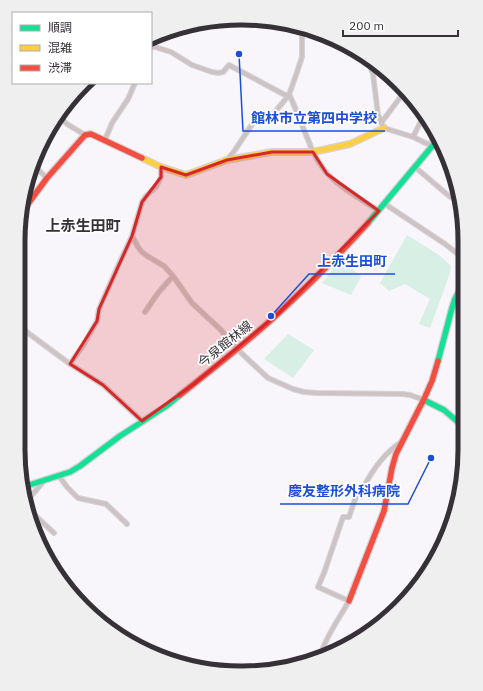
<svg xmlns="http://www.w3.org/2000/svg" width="483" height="691" font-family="'IBM Plex Sans','Noto Sans JP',sans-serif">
	<rect width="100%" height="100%" fill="#f9f6fb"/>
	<path fill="#d7efe4" d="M407,235l32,20 12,11 -1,7 -20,55 -11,-4 11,-25 -25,-15 -16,7 -9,-8z
		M332,254l15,10 14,13 -10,18 -29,-12 11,-14 -9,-6z
		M288,334l26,16 -21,28 -29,-19z"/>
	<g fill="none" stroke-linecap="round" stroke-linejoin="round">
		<g stroke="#d6d3d7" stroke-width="6">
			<path id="street" d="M151,48l1,-2 19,6 21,13 20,7 6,1 5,-1 6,-7 56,30h4l2,3 22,54c15,31 39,41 66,59
				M363,59l7,7 3,8 5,41 6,13 29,9 19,9
				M59,116l8,8 18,11
				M381,123l24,-32
				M434,130l-2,11 2,2
				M413,137l11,-22
				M105,140l7,-17 16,-24 7,-16
				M227,160l8,-10 20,-30 15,-4 4,-3 15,-18 7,-20 6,-18v-26
				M34,166l13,12
				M415,167l34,29 11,6
				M385,204l60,40 18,14
				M132,236l6,11 4,5 5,4 17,10 9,10 19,27 28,26 17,20 31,29 25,11 11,3 13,1 86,1 7,1 14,5
				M145,312l13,-19 15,-17
				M20,327l50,37 33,21 39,36
				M70,364l14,-20 13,-23 2,-12 18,-41 15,-32 10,-34 4,-6 10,-9 5,-10v-10
				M59,476l8,11 11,11 28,6 21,20
				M25,503l19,-22
				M26,507l28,26
				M320,656c6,-20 19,-37 29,-55l-31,-14 6,-14 19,-56h6l10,-29h4c9,-17 20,-34 37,-45"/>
		</g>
		<g stroke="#d6d3d7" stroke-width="8">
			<path id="fast" d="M368,223l71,-85
				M438,361l14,-53 3,-9 8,-15
				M424,400l20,10 20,17
				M23,487l47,-15 10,-6 40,-30 48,-31 12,-10"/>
		</g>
		<g stroke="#d6d3d7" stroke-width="8">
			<path id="slow" d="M142,158l19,9 25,8 41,-15 45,-8h41l37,-8 34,-16"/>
		</g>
		<g stroke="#d6d3d7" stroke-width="8">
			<path id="jam" d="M22,212l25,-34 38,-43 6,-1 51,24
				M180,395c34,-27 69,-54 101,-84 30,-28 59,-57 87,-88
				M349,601l35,-90 8,-43 4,-14 28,-55 8,-18 6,-20"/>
		</g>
		<use href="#street" stroke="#cdc3c5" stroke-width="4"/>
		<use href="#fast" stroke="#16e098" stroke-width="5.5"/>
		<use href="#slow" stroke="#ffcf43" stroke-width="5.5"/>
		<use href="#jam" stroke="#f24e42" stroke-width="5.5"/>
	</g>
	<path fill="#d62828" fill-opacity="0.2" stroke="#d62828" stroke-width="3" stroke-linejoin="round" d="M272,152h41l14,22 52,37 -99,101 -86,72 -52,37 -39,-36 -33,-21 27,-43 2,-12 33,-73 10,-34 19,-25v-10l25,8 41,-15z"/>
	<g text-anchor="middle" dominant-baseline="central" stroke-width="3.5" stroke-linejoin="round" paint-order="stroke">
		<g font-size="13" fill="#353137" stroke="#fff">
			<text transform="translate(225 344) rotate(-39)">今泉館林線</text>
		</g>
		<g font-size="15" font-weight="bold" fill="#353137" stroke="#fff">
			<text x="83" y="225">上赤生田町</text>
		</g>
	</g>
	<path d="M0 0H483V691H0ZM241 25H242A216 216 0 0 1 458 241V450A216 216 0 0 1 242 666H241A216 216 0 0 1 25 450V241A216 216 0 0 1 241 25Z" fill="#efefef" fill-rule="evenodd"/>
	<path fill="none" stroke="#353137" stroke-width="5" d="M241 25H242A216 216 0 0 1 458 241V450A216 216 0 0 1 242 666H241A216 216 0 0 1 25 450V241A216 216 0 0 1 241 25Z"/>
	<path fill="none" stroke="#1d4ed8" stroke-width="1.5" d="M239 54L243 131H385M271 316L309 274H395M431 458L408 504H280"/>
	<g fill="#1d4ed8" stroke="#fff" stroke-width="1.5">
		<circle cx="239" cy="54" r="4"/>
		<circle cx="271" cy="316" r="4"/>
		<circle cx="431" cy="458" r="4"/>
	</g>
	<g font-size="14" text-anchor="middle" font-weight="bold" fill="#1d4ed8" stroke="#fff" stroke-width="3.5" stroke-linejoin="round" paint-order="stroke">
		<text x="314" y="123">館林市立第四中学校</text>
		<text x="352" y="266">上赤生田町</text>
		<text x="344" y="496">慶友整形外科病院</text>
	</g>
	<rect x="12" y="12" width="140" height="72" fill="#ffffff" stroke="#aeadaf"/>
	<rect x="20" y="25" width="20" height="6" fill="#16e098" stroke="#aeadaf"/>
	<text x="48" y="32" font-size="12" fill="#353137">順調</text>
	<rect x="20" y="45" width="20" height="6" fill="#ffcf43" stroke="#aeadaf"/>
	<text x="48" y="52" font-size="12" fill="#353137">混雑</text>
	<rect x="20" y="65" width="20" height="6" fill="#f24e42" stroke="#aeadaf"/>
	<text x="48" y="72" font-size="12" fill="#353137">渋滞</text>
	<path d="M343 30v6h115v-6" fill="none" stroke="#353137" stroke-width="2"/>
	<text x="349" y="30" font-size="12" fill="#353137" stroke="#ffffff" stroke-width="3" paint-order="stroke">200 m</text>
</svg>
